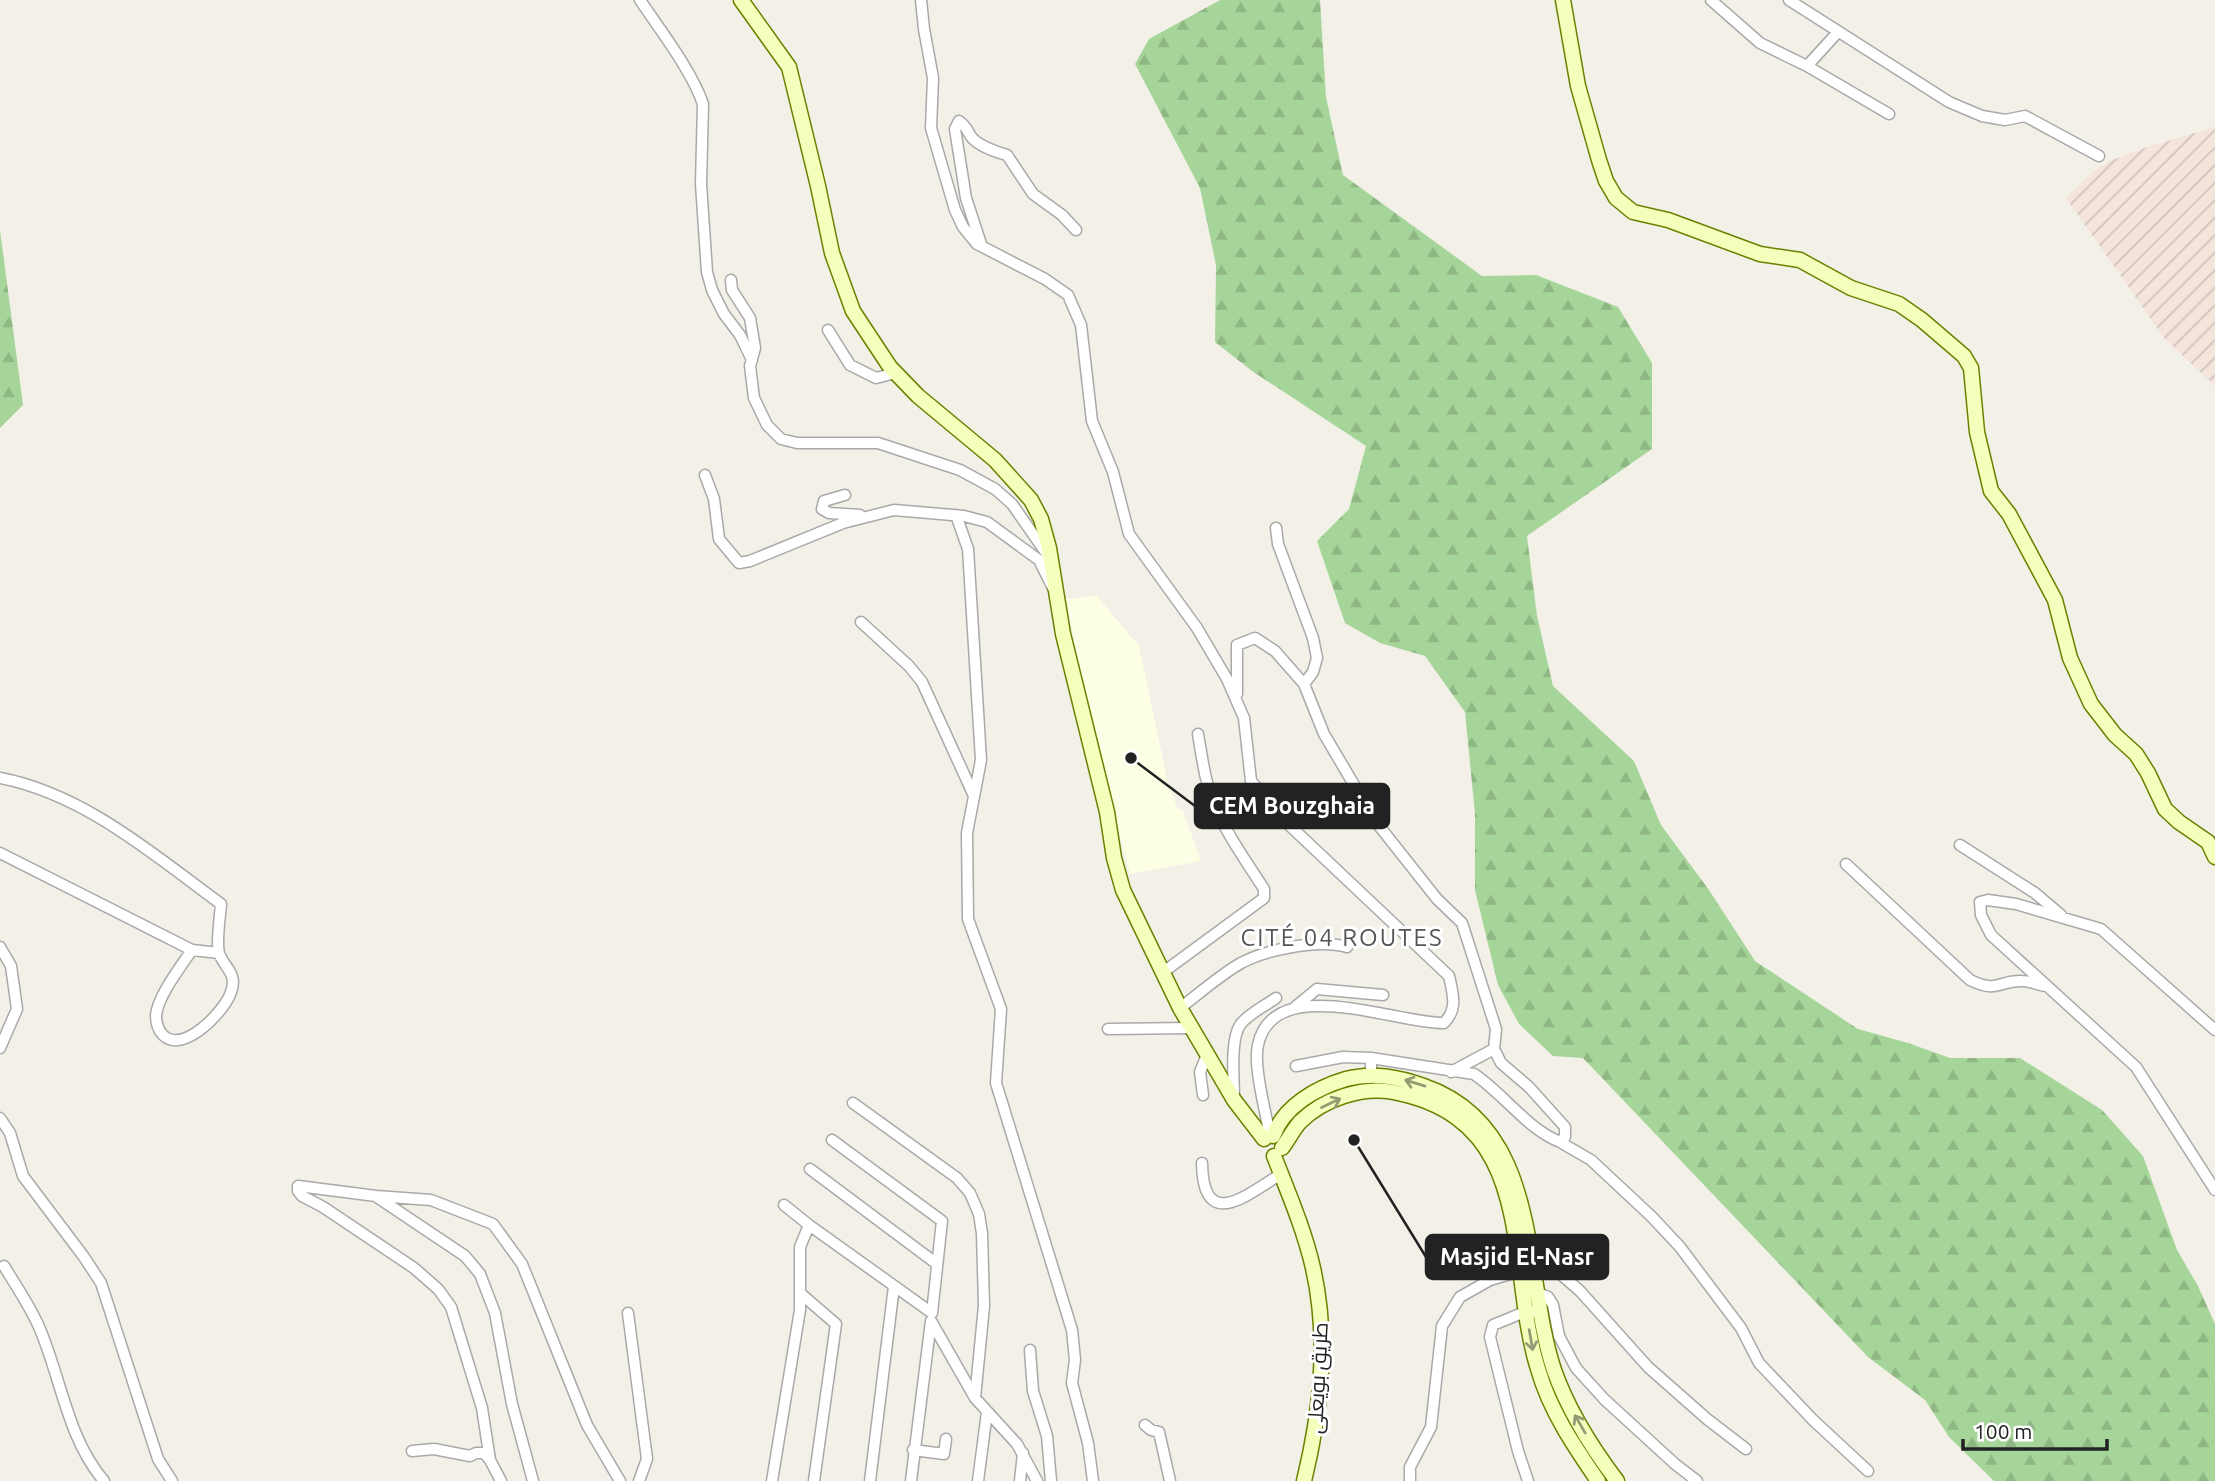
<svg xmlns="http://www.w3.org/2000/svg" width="2215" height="1481" font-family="Ubuntu,Cairo,sans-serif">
	<defs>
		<pattern id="military-furrows" width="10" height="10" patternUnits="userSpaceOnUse" patternTransform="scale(1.75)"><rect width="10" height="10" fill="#f4e4db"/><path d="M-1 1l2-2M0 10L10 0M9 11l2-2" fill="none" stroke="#d1c3bc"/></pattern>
		<pattern id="forest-firs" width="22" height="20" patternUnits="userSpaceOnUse" patternTransform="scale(1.75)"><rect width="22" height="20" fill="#a6d59a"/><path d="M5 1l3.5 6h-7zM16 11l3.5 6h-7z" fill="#8fb784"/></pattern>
	</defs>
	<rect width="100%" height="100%" fill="#f3f0e8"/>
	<path fill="#fdffe5" d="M1097,596l42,50 29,137 9,24 6,4 18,50 -71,13 -37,-142 -27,-133z"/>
	<path fill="url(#military-furrows)" d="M2215,127v259l-50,-47 -99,-141 29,-28 17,-10 32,-12z"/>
	<path fill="url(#forest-firs)" d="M1220,0h100l6,97 17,78 139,101 54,-1 82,32 34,56v86l-125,87 10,80 16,70 81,75 27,64 48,65 46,71 103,68 50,14 42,15h70l82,52 41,46 34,94 21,36 17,38v157h-221l-45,-44 -24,-37 -57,-43 -285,-299 -30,-2 -34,-32 -21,-39 -23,-95v-76l-10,-102 -40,-56 -45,-13 -35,-20 -28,-82 32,-32 17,-63 -114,-75 -37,-29 1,-77 -16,-77 -65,-124 14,-25z
		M0,230l23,175 -23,23z"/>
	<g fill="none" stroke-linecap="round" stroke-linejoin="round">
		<g stroke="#a9a9a9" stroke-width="13">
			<path id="street" d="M640,0c20,30 52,71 63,104l-2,80 6,88 5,18 12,24 16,21 12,25
				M921,0l3,29 9,49 -2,50 24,82 8,17 14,17 68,35 23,16 13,30 11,96 21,51 16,62 68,94 30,51 17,39 7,63 37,43 161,152c4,18 9,33 -5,47 -46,1 -171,-51 -186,22 -5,21 8,68 12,91
				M1711,0l49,43 47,23 82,48
				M1789,0l160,102 33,14 23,4 20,-4 74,40
				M1807,66l31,-34
				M981,244l-15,-46 -11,-69 4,-8c7,5 7,7 11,14 6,10 26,17 37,20l26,39 29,21 14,15
				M731,280l1,10 18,28 5,30 -5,18 4,32 13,27 14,14 16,4h81l82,27 35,19 17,15 37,53
				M828,330l22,35 26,13 19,-5
				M705,475l9,24 5,40 20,24 11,-2 93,-38 51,-13 70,6 23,6 52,38 14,28
				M845,495l-21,6 -2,8 7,4 31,2
				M956,515l12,34 13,211 -14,73 1,86 33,90 -5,74 76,247 3,30 -3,23 16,60 5,38
				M1276,528l2,16 35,94 4,20 -4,14 -9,12
				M861,622l48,44 13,16 52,114
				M1237,694v-49l18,-7 20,13 29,33 20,50 52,88 61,77 25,24 34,106 -2,20 7,14 28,24 36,40v10l-5,5c-34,-14 -55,-47 -86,-68l-103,-16v17
				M0,778c84,16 154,77 221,126 -1,13 -5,38 -2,49 5,15 19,20 12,39 -6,19 -48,63 -68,43 -5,-5 -7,-13 -7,-20 2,-19 25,-49 36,-65
				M1960,845l75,48 26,22
				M0,853l192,97 27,3
				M1846,864l124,116c29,14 28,0 52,1 8,0 16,4 24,5
				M0,947l11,19 6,43 -17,39
				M1162,973l98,-72 4,-3v-9c-18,-28 -37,-54 -50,-85 -9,-22 -12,-47 -16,-70
				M1295,1007l22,-18 66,6
				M1180,1008c20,-15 40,-33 61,-45 27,-14 77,-24 106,-16
				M1108,1029l83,-1
				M2215,1030l-114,-101 -85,-25 -28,-4 -8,2 1,13 10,20 145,132 79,123
				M1296,1066l47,-9 28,1
				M1451,1072l43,-23
				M1203,1095l-3,-23 7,-17
				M1234,1099c0,-19 -4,-59 6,-74 8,-11 25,-19 36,-27
				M853,1103l104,75 13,15 9,21 3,19 2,73 -9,92 -44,-77
				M0,1118l10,15 13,43 61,81 17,26 57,176 14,22
				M1560,1142l31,18 61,57 28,30 61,81 18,35 54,57 55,51
				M1202,1163c1,70 45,32 79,11
				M810,1169l127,95
				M377,1197l88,59 15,18 15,39 17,91 21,77
				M784,1205l25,20
				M4,1266c12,20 26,40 35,61 22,50 28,111 65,154
				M1533,1291l15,6 5,8 6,31 17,32 28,31 71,65 22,17
				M800,1293l36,31 -22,157
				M628,1313l19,146 -8,22
				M1030,1350l3,41 14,45 4,45
				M975,1398l42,46 20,37
				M1145,1425l6,5 8,2 11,49
				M913,1450l31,4 2,-15
				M412,1451l22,-2 36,7 6,-3h8l6,7
				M501,1481l-11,-21 -8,-52 -31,-101 -13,-18 -24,-21 -91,-61 -21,-11 -4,-5v-5l78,10 55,4 62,24 29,40 65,161 33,56
				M772,1481l28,-171v-63l9,-22 123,88 10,-92 -110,-81
				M870,1481l24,-195
				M911,1481l20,-160
				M978,1481l9,-69
				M1020,1481l3,-28
				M1410,1481v-14l21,-40 11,-101 18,-29 30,-17 44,-13 23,4 23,20 68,76 59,52 39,30
				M1528,1481l-10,-30 -28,-114 3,-12 34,-14 6,1"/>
		</g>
		<g stroke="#698200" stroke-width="17">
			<path id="secondary" d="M741,0l48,67 29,119 14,67 21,58 37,56 28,29 77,64 36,40 10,19 8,29 14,86 44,178 7,46 9,32 57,118 54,92 30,39
				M1563,0l15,86 21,74 7,21 10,17 17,14 35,8 92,34 40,6 51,28 48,16 23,16 42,36 7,12 6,64 14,59 18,23 46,86 15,58 21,46 24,31 21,19 12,19 17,36 14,13 29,20 7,15
				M1273,1136c11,-30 43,-48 73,-57 27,-7 52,-2 78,7 119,41 98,188 130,284 14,40 38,78 63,111
				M1282,1148c6,-8 11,-18 18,-26 23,-23 62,-36 93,-30 147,28 112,171 145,277 12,42 36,77 60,112
				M1274,1156c14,36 30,73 39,112 16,71 8,143 -9,213"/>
		</g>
		<use href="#street" stroke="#fff" stroke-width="10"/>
		<use href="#secondary" stroke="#f5febb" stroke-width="14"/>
	</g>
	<defs><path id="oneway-shaft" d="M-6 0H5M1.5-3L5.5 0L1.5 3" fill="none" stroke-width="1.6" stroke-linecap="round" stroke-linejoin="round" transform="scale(1.75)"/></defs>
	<g stroke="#969b76">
		<use href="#oneway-shaft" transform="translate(1415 1083) rotate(-163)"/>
		<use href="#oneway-shaft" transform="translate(1331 1103) rotate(-25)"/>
		<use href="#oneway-shaft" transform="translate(1531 1340) rotate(80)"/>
		<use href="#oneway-shaft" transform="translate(1580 1424) rotate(-120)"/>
	</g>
	<g text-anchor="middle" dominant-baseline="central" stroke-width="6" stroke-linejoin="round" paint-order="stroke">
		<g font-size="21" fill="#222" stroke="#fff">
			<text transform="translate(1317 1378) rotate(-87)">طريق بويعلى</text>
		</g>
		<g font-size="24" letter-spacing="2" fill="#555" stroke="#fff">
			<text x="1342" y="937">CITÉ 04 ROUTES</text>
		</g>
	</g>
	<path fill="none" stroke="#222" stroke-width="2.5" d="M1131 758L1195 806M1354 1140L1426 1257"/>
	<g fill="#222" stroke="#fff" stroke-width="2.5">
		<circle cx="1131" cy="758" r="7"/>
		<circle cx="1354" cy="1140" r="7"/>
	</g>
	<g fill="#222" stroke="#222" stroke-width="2.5">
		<rect x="1195" y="784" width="194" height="44" rx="7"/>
		<rect x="1426" y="1235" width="182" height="44" rx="7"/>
	</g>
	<g font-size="23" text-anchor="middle" font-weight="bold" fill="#fff">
		<text x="1292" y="814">CEM Bouzghaia</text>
		<text x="1517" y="1265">Masjid El-Nasr</text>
	</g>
	<path d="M1963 1439v10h144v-10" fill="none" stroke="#222222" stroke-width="3.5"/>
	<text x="1974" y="1439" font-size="21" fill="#222222" stroke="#ffffff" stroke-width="5" paint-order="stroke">100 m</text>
</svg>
